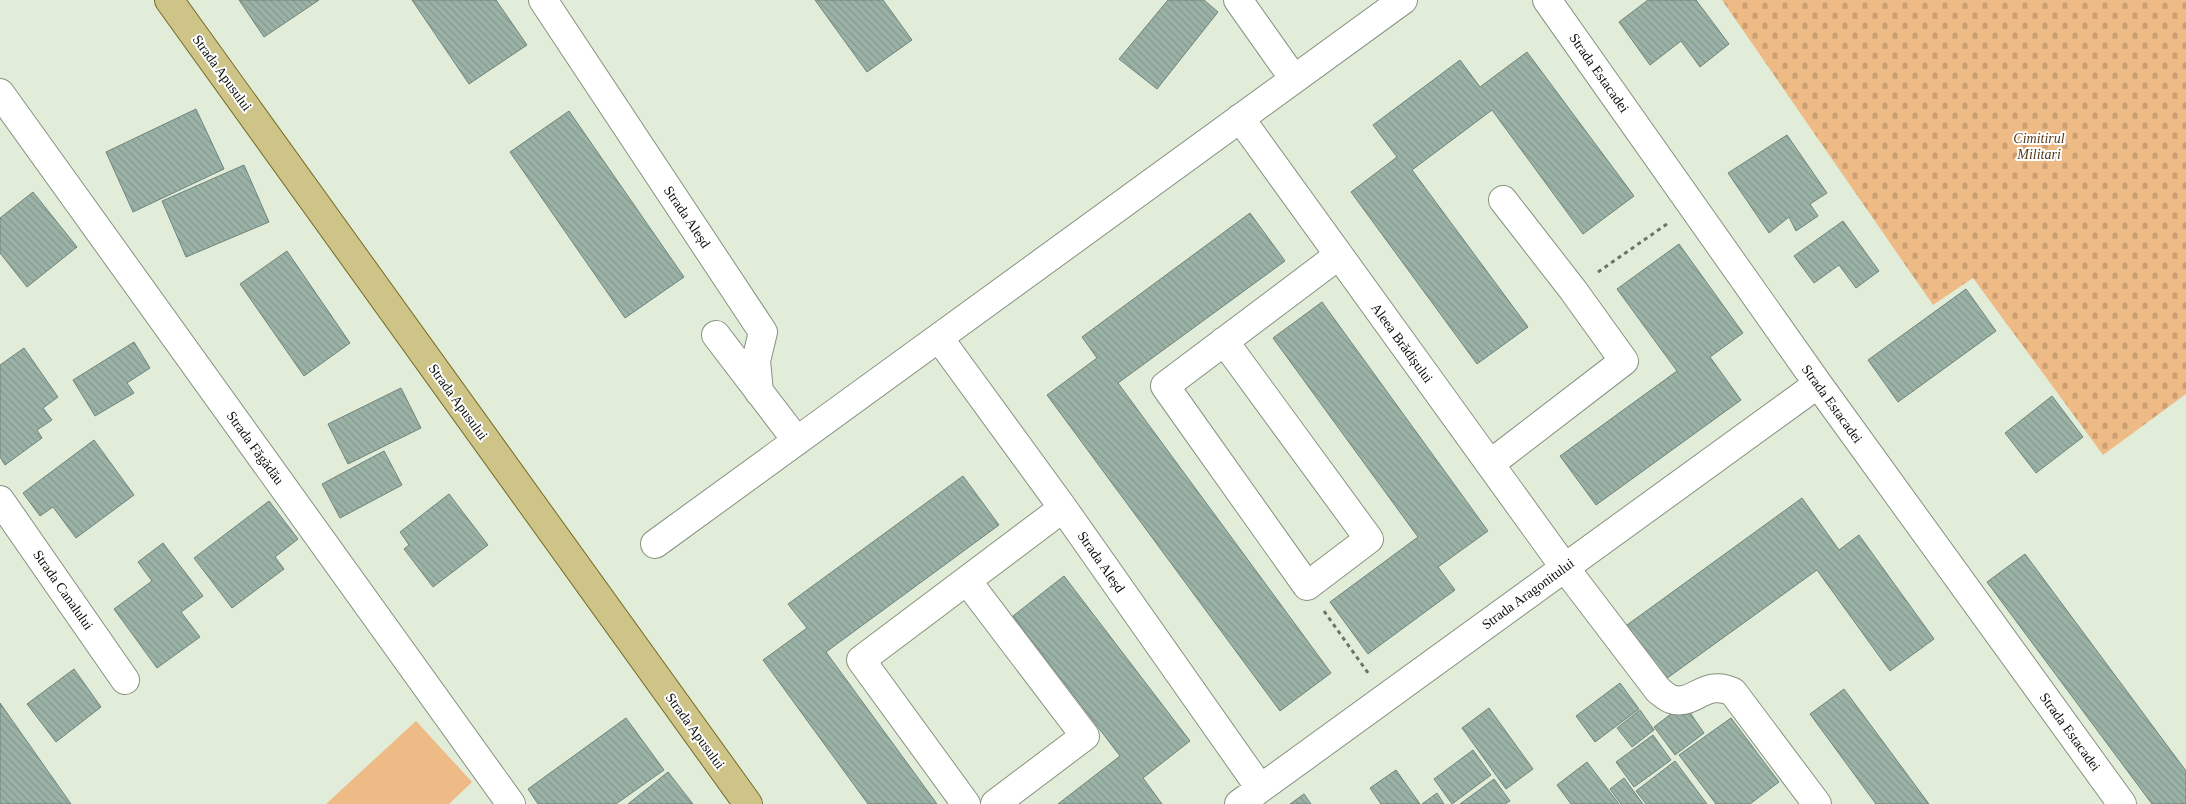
<svg xmlns="http://www.w3.org/2000/svg" width="2186" height="804" font-family="Georgia,serif">
	<defs>
		<pattern id="cemetery-stones" width="16" height="16" patternUnits="userSpaceOnUse" patternTransform="scale(1.25)"><rect width="16" height="16" fill="#eeba85"/><path d="M2 7V4a2 2 0 0 1 4 0v3zM10 15v-3a2 2 0 0 1 4 0v3z" fill="#cb9f72"/></pattern>
		<pattern id="building-back-hatch" width="6" height="6" patternUnits="userSpaceOnUse" patternTransform="scale(1.25)"><rect width="6" height="6" fill="#9bb2a7"/><path d="M-1 5l2 2M0 0l6 6M5-1l2 2" fill="none" stroke="#84988e"/></pattern>
	</defs>
	<rect width="100%" height="100%" fill="#e1edd9"/>
	<path fill="url(#cemetery-stones)" d="M1722,0h464v394l-83,61 -130,-177 -40,27z"/>
	<path fill="#eeba85" d="M416,721l56,61 -23,22h-123z"/>
	<path fill="url(#building-back-hatch)" stroke="#70857b" d="M239,0h80l-55,37z
		M412,0h84l31,45 -58,39z
		M815,0h68l29,40 -45,32z
		M1168,0h36l14,12 -61,77 -38,-30z
		M1648,0h48l33,44 -29,23 -19,-26 -31,24 -31,-43z
		M1527,52l107,144 -51,38 -91,-124 -80,60 116,157 -51,37 -126,-172 46,-35 -24,-32 87,-65 20,27z
		M196,109l28,60 -91,43 -27,-60z
		M569,111l115,166 -59,41 -115,-166z
		M1787,135l40,58 -17,11 8,12 -22,15 -7,-14 -20,16 -41,-60z
		M244,165l25,57 -83,35 -24,-56z
		M33,192l44,55 -50,40 -27,-34v-35z
		M1250,213l35,48 -167,122 213,290 -51,38 -233,-316 50,-37 -15,-21z
		M1843,221l36,50 -23,17 -17,-23 -25,18 -20,-27z
		M1679,244l64,89 -33,24 31,43 -145,105 -36,-49 117,-85 -60,-82z
		M287,251l63,92 -46,33 -64,-92z
		M1966,289l30,42 -98,71 -30,-42z
		M1322,302l166,229 -50,36 17,23 -87,64 -38,-52 88,-65 -145,-199z
		M134,342l16,26 -23,15 7,10 -39,23 -22,-36z
		M24,348l34,49 -15,11 9,12 -15,10 5,8 -37,27 -5,-8v-92z
		M401,388l20,40 -73,36 -20,-40z
		M2052,396l31,41 -47,36 -31,-40z
		M94,440l40,55 -58,43 -23,-31 -13,9 -17,-23z
		M384,451l18,34 -62,33 -18,-34z
		M963,476l36,49 -173,127 111,152h-69l-105,-144 44,-32 -19,-24z
		M449,494l39,51 -55,42 -29,-38 5,-4 -9,-13z
		M1802,498l37,52 20,-15 75,104 -44,32 -73,-101 -151,109 -39,-54z
		M269,501l29,38 -23,18 9,12 -52,39 -38,-50z
		M163,543l40,53 -22,16 19,25 -43,31 -43,-59 38,-28 -14,-19z
		M2025,554l161,217v33h-34l-165,-222z
		M1064,576l126,165 -47,37 19,26h-104l62,-48 -107,-140z
		M74,669l27,38 -45,35 -29,-38z
		M1620,683l19,26 -44,33 -19,-26z
		M1844,689l85,115h-53l-66,-90z
		M0,703l71,101h-71z
		M1684,704l20,29 -29,22 -21,-28z
		M1489,708l44,61 -27,20 -44,-61z
		M1640,710l14,20 -22,17 -15,-19z
		M626,718l38,52 -48,34h-78l-10,-15z
		M1731,718l48,64 -29,22h-34l-37,-49z
		M1653,735l18,25 -37,27 -18,-25z
		M1473,750l18,25 -39,29 -18,-25z
		M1675,761l32,43h-61l-10,-13z
		M1587,762l32,42h-48l-14,-19z
		M1396,770l24,34h-39l-11,-16z
		M668,772l25,32h-65z
		M1624,778l19,26h-22l-11,-15z
		M1494,779l16,22 -5,3h-45z
		M1437,793l7,11h-22z
		M1304,794l7,10h-21z"/>
	<g fill="none" stroke-linecap="round" stroke-linejoin="round">
		<g stroke="#879280" stroke-width="30">
			<path id="minor" d="M543,0l220,332 -7,29 3,31
				M1238,0l56,79
				M1547,0l271,384 304,420
				M0,93l511,711
				M1240,118l325,450 93,122c4,3 9,8 13,9 23,8 33,-21 62,-7l84,112
				M716,335l81,106
				M939,338l124,170 197,280
				M1224,341l145,198 -62,47 -142,-200 174,-131
				M1490,464l134,-103 -51,-71 -70,-90
				M0,500l125,180
				M655,544l748,-544
				M968,582l117,154 -90,68
				M966,804l-105,-144 202,-152
				M1239,804l579,-420"/>
		</g>
		<g stroke="#756b27" stroke-width="30">
			<path id="major" d="M169,0l579,804"/>
		</g>
		<path stroke="#6c7467" stroke-width="3" stroke-dasharray="4 4" stroke-linecap="butt" d="M1598,272l69,-48
			M1324,611l44,62"/>
		<use href="#minor" stroke="#fff" stroke-width="28"/>
		<use href="#major" stroke="#cec487" stroke-width="28"/>
	</g>
	<g text-anchor="middle" dominant-baseline="central" stroke-width="4" stroke-linejoin="round" paint-order="stroke">
		<g font-size="14" fill="#0c1009" stroke="#fff">
			<text transform="translate(222 73) rotate(54)">Strada Apusului</text>
			<text transform="translate(1599 73) rotate(55)">Strada Estacadei</text>
			<text transform="translate(687 217) rotate(56)">Strada Aleșd</text>
			<text transform="translate(1402 343) rotate(54)">Aleea Brădișului</text>
			<text transform="translate(458 402) rotate(54)">Strada Apusului</text>
			<text transform="translate(1832 404) rotate(54)">Strada Estacadei</text>
			<text transform="translate(255 448) rotate(54)">Strada Făgădău</text>
			<text transform="translate(1101 562) rotate(55)">Strada Aleșd</text>
			<text transform="translate(63 590) rotate(55)">Strada Canalului</text>
			<text transform="translate(1528 594) rotate(-36)">Strada Aragonitului</text>
			<text transform="translate(695 731) rotate(54)">Strada Apusului</text>
			<text transform="translate(2070 732) rotate(54)">Strada Estacadei</text>
		</g>
		<g font-size="14" font-style="italic" fill="#543919" stroke="#fff">
			<text x="2039" y="138">Cimitirul<tspan x="2039" dy="16">Militari</tspan></text>
		</g>
	</g>
</svg>
